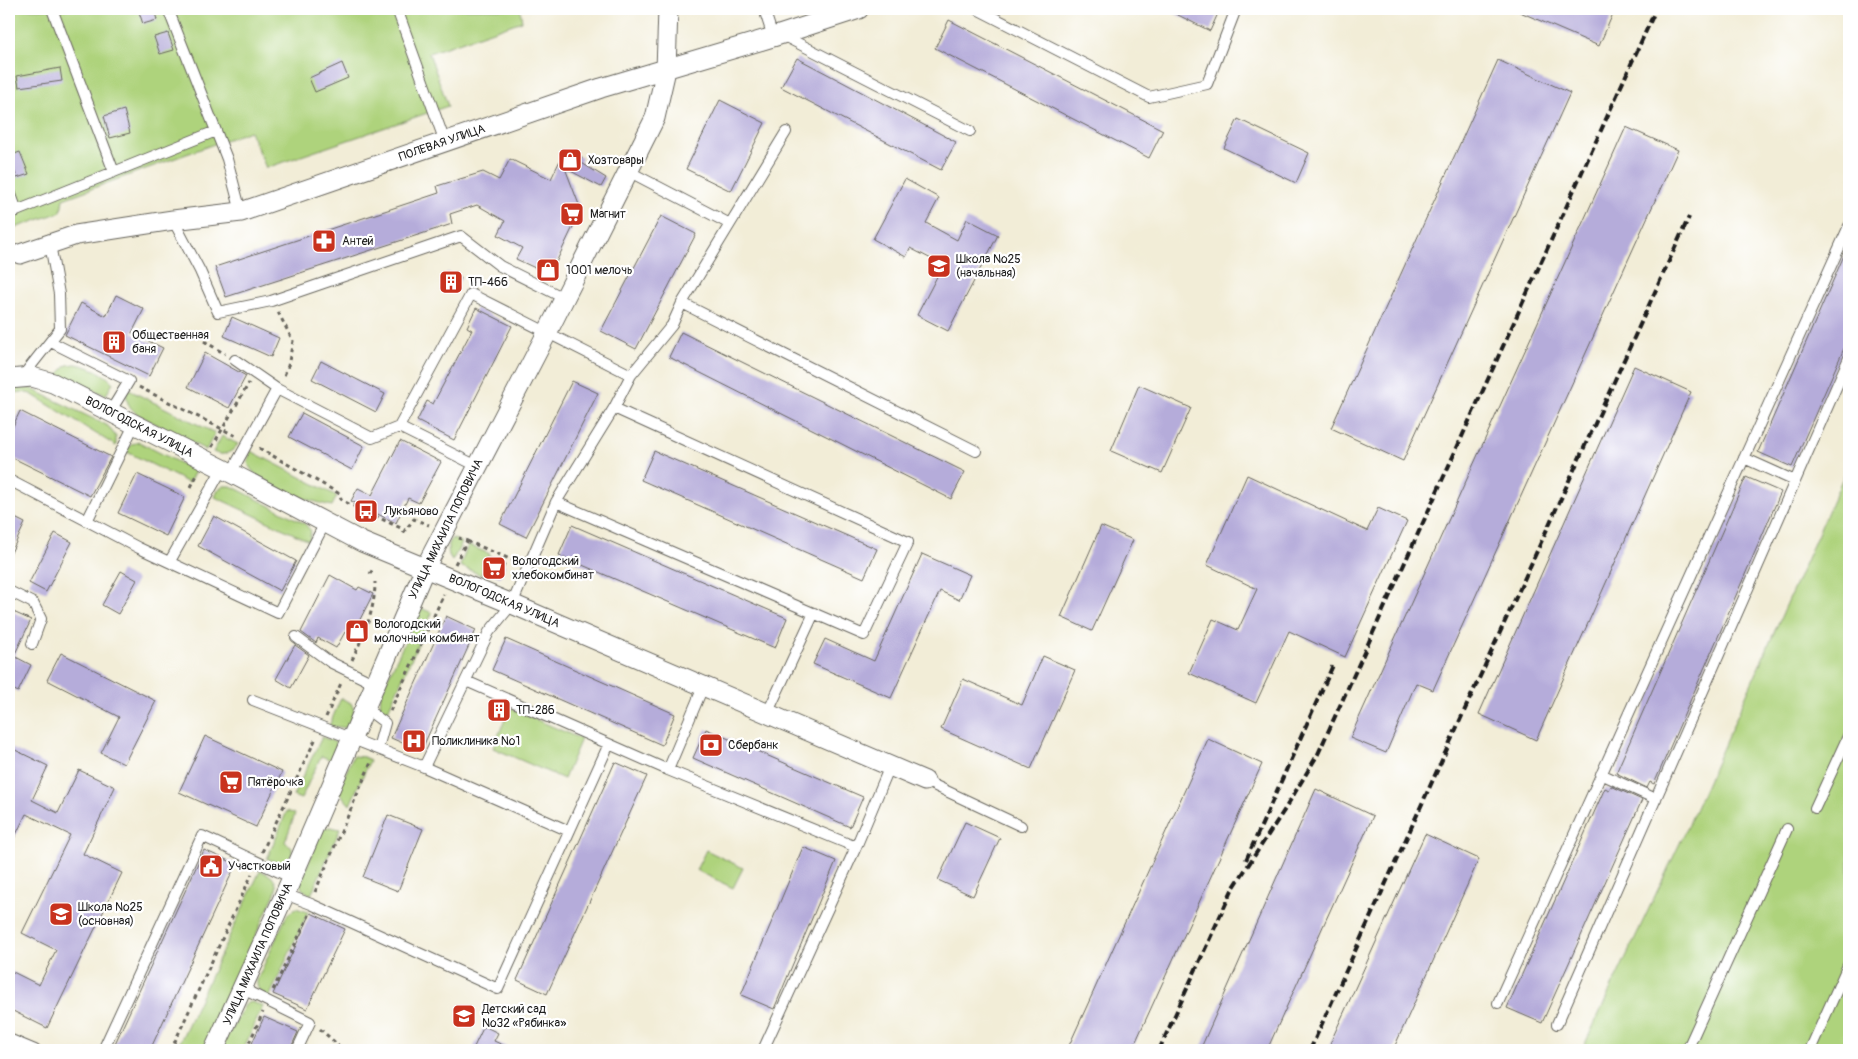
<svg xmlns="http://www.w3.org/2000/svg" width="1858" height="1059" font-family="Pangolin,sans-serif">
	<rect width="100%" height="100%" fill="#fff"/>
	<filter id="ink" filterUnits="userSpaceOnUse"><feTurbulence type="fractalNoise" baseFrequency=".02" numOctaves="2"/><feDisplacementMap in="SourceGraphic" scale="10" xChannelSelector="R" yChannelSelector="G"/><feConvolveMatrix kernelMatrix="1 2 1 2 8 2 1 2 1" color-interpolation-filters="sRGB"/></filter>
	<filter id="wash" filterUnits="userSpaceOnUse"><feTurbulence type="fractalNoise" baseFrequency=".0096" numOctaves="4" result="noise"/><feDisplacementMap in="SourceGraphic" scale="20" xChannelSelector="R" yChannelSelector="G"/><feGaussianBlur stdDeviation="1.12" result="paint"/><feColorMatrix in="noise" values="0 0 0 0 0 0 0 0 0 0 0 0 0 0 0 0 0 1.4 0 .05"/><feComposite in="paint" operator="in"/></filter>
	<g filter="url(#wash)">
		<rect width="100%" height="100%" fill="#f2edd7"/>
		<path fill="#aed37c" stroke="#65784c" d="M9,9h511l2,12 -93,32 19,53 -182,62 -16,-37 -187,68 -2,13 -52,18z
			M76,364c12,2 29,9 37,19l-7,12 -48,-20 9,-10z
			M24,387l8,2 76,37 8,11v9l-85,-52 -9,-2 -13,2v-5z
			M127,389l88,44 -9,17 -67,-35c-10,-7 -14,-13 -12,-26z
			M222,436l16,8c-6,9 -15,13 -25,8z
			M139,442l56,29 -6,12 -64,-32 7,-7z
			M251,451l86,45 -5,10c-22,-5 -72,-19 -83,-40 -2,-5 0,-11 2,-15z
			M1849,464v586h-267l106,-224z
			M224,486h7l73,37 7,8 -2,10 -94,-44 3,-7z
			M452,538l10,5 -10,18c-5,-7 -5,-15 0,-23z
			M468,545l22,9 -9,21 -21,-9z
			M421,608l11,5 -46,102 -6,-9 1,-14z
			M341,698l10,5 3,7 -6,18 -19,-2z
			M510,708l71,31 -17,40 -71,-31z
			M322,737l13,5 3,9 -4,10 -13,-5 -20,43 -8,-3z
			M353,756l11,1 6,3 -20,45 -12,-14z
			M287,811l8,3 -10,28 7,6v6l-5,9h-6l-14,-4z
			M330,827l10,2 -29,66 -9,-6 -2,-6 23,-55z
			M706,850l37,18 -10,20 -37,-18z
			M260,871c10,3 18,8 16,20l-73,159h-27z
			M296,908l12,4 -39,86c-8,-4 -13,-9 -12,-18l30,-65z
			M252,1002l11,4 -20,44h-23l26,-47z"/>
		<g id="blocks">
			<path fill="#b5acda" d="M138,9h16l3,11 -14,4z
				M1166,9h54l-10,22z
				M1513,9h102l-16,37z
				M949,20l214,110 -14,28 -214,-110z
				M168,33l6,17 -14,4 -6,-17z
				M797,58l159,84 -15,28 -160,-83z
				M1498,60l72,33 -167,368 -72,-33z
				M342,63l6,15 -33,14 -6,-14z
				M60,68l2,13 -43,6 -2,-11z
				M720,100l45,23 -34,68 -45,-22z
				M124,110l6,23 -20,5 -6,-22z
				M1238,119l71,34 -13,30 -72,-35z
				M1626,127l52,23 -245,540 -17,-7 -30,70 -36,-15z
				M565,150l17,8 -2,4 26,16 -5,9 -36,-19 16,42 -31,65 -34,-16 6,-11 -24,-13 7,-14 -28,-16 -27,9 2,10 -226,73 -11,-30 224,-74 -2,-7 46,-14 16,8 11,-21 41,20z
				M20,152l9,22 -12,4 -8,-22z
				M905,179l34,19 -13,25 31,17 10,-21 31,16 -50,96 -31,-16 26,-50 -33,-17 -4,9 -33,-18z
				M661,216l35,18 -60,115 -35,-18z
				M1849,244v93l-57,130 -34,-15z
				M447,272l14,6 -7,13 -13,-6z
				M116,295l28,14 -12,24 31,15 -14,28 -84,-41 16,-32 25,13z
				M476,308l36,18 -58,114 -37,-19 10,-20 6,3 39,-74 -5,-3z
				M232,317l47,21 -8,19 -47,-21z
				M681,332l284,140 -14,27 -282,-142z
				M205,353l41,23 -17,32 -41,-21z
				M321,361l64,33 -9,18 -64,-33z
				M1634,366l57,26 -155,348 -57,-26z
				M572,381l26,12 -72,144 -26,-13z
				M1139,385l52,23 -29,65 -51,-22z
				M20,411l91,46 -21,39 -81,-40v-21z
				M302,413l62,33 -12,24 -63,-33z
				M400,441l41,21 -22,41 -11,-5 -12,25 -45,-22 7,-13 14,7z
				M654,451l223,98 -13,29 -223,-98z
				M137,474l48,23 -19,39 -48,-23z
				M1247,475l120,56 11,-23 29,13 -62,136 -56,-26 -33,72 -67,-30 24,-54 25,11 19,-41 -50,-24z
				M1746,477l35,15 -127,292 -4,-2 -3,6 -31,-15z
				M9,515l16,8 -16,34z
				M214,516l82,45 -16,30 -82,-45z
				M572,525l215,93 -12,30 -216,-93z
				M1101,526l32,14 -41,91 -31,-14z
				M55,533l17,9 -26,50 -17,-9z
				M922,554l48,21 -11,25 -19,-9 -49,107 -78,-34 12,-25 49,22z
				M489,558l16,7 -5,12 -16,-7z
				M121,571l16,9 -19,34 -16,-9z
				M330,575l27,15 2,-3 14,7 -21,41 -7,-3 -9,16 -18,-10 -2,5 -15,-11z
				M9,610l22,10 -17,36 17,9 -13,27 -9,-5z
				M446,616l30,14 -55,121 -30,-13z
				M506,639l169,75 -13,31 -170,-75z
				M295,645l14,10 -18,33 -15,-9z
				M61,653l95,48 -32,63 -23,-11 18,-36 -72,-37z
				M1043,656l32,14 -44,99 -90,-40 22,-50 59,26z
				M706,729l157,68 -13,30 -157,-69z
				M205,736l77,36 -26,55 -77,-35z
				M1208,739l54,25 -130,286h-65z
				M9,747l39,19 -16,34 26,13 21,-43 36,17 -32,67 39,19 -75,155 -38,-19v-39l30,15 17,-35 -34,-17 48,-98 -44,-21 -17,35z
				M615,762l32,14 -100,218 -30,-14z
				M1611,786l31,14 -100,223 -35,-15 98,-220 4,2z
				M1316,789l57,27 -106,234h-67z
				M388,815l35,14 -25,62 -35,-14z
				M965,822l35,16 -27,58 -35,-16z
				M1425,834l54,25 -86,191h-66z
				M803,847l33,14 -62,148 -33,-14z
				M204,850l32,14 -86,186h-38z
				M311,913l34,16 -38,80 -34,-15z
				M264,1017l34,15 -8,18h-41z
				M484,1026l14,7 -4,8 20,9h-33l-7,-3z"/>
		</g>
	</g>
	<g filter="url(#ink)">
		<use href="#blocks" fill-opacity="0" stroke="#67655d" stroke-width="1"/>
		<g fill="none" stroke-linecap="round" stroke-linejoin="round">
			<g stroke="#67655d" stroke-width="12">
				<path id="service" d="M52,9l62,163
					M168,9l59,150 14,53
					M397,9l48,133
					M764,9l9,28
					M977,9l172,88 58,-13 29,-75
					M782,35l188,96
					M628,171l102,53
					M9,189l8,22
					M9,214l207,-83
					M173,220l27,51 18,41 53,-11 190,-65 39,30 64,32
					M682,303l294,148
					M51,342l78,39 -19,31
					M235,360l42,29 95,49 27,-11
					M631,375l41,-50 10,-22 104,-171
					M22,377l38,-48 -1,-35 -9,-50
					M1744,458l51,23
					M231,473l46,-84
					M9,480l130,68 139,65 47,-90
					M556,502l308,133 44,-93 -294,-134
					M87,521l47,-96
					M170,561l52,-92
					M9,591l24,12 8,16 -9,25
					M296,637l34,25 45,22
					M466,681l202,89 188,77
					M253,700l171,67 65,-135 23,-28 44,-102 58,-94 17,-33 -160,-81 -72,133 78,39
					M365,708l20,15 -7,25
					M767,714l47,-101
					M424,767l145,64
					M668,770l35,-83
					M1601,774l55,25
					M925,781l96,45
					M1815,808l34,-74
					M285,894l26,10 187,85 111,-245
					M243,989l67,33 -13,28
					M1498,1003l351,-777
					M1557,1024l292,-666
					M9,1039l26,11
					M103,1050l99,-214 90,42
					M763,1050l93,-203 34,-81
					M1687,1050l100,-221
					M1810,1050l39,-87"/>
			</g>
			<g stroke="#67655d" stroke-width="21">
				<path id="minor" d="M20,254l56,-19 97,-15 68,-8 360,-124 172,-51 86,-28
					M9,379l23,-2 21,6 178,90 131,69 150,62 413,177
					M214,1050l71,-156 140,-326 122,-235 108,-215 11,-48 2,-61"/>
			</g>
			<path stroke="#67655d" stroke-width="3" stroke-dasharray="4 4" stroke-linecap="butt" d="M278,312l15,29 -5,25 -5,12
				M204,341l21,13
				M139,387l99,50
				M212,447l37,-64
				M259,448l81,46 1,5 4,3 60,28
				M191,487l6,-12
				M403,533l11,-14 15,6
				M467,541l50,21
				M455,564l12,-23 -8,-3
				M370,574l3,-5
				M352,660c12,-26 23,-49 23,-78
				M390,711l54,-117
				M326,717l16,-36
				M262,852l54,-114
				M315,892l57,-132
				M273,990l36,-75
				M320,1029l18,16 1,5
				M171,1050l81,-176
				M246,1050l17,-38"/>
			<use href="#service" stroke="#fff" stroke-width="10"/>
			<use href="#minor" stroke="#fff" stroke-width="19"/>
			<path stroke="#1c1c1c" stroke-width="4" stroke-dasharray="8 4" stroke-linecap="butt" d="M1246,860l88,-197
				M1159,1050l73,-160 53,-81 33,-55 338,-745
				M1310,1050l379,-833"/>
		</g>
	</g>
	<defs>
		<g id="shop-square" transform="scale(1.25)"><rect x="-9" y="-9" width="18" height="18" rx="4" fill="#c8321e" stroke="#fff"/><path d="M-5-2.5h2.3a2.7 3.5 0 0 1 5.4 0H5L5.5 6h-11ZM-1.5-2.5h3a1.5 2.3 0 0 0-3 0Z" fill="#fff"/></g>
		<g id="supermarket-square" transform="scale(1.25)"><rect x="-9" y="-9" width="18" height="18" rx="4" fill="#c8321e" stroke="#fff"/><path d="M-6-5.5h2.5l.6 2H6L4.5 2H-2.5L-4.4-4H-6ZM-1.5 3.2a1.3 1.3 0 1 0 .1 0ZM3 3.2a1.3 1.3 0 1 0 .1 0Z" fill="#fff"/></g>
		<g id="pharmacy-square" transform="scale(1.25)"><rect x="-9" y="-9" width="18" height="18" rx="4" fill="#c8321e" stroke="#fff"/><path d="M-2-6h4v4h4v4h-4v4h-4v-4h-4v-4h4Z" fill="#fff"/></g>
		<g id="school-square" transform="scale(1.25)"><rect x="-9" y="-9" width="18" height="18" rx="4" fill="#c8321e" stroke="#fff"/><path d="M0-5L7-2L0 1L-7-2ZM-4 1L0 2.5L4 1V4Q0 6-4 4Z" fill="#fff"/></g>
		<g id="building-square" transform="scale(1.25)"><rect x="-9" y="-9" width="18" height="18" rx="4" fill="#c8321e" stroke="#fff"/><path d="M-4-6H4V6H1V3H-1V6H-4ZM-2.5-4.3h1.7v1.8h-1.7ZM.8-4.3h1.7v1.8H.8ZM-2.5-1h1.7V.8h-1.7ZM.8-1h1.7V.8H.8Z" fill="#fff"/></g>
		<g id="bus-square" transform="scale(1.25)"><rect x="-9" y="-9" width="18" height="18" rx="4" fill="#c8321e" stroke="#fff"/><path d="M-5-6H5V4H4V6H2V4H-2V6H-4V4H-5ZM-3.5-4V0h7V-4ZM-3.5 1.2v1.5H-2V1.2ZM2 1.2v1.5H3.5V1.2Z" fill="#fff"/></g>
		<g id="hospital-square" transform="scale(1.25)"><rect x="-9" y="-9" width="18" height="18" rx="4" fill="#c8321e" stroke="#fff"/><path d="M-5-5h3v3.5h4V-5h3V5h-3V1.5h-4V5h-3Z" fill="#fff"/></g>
		<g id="bank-square" transform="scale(1.25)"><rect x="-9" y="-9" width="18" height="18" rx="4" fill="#c8321e" stroke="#fff"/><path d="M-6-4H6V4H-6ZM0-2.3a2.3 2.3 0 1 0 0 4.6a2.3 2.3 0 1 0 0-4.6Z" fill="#fff"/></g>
		<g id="civic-square" transform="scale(1.25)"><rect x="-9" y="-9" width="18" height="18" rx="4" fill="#c8321e" stroke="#fff"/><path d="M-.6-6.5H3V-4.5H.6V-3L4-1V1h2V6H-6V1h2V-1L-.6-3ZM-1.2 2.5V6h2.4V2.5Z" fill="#fff"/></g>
	</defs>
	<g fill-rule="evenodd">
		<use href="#shop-square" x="570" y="160"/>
		<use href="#supermarket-square" x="572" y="214"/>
		<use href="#pharmacy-square" x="324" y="241"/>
		<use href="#school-square" x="939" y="266"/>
		<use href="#shop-square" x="548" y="270"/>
		<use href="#building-square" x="451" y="282"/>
		<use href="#building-square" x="114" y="342"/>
		<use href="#bus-square" x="366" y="511"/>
		<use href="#supermarket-square" x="494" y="568"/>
		<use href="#shop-square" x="357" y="631"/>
		<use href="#building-square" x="499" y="710"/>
		<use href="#hospital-square" x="414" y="741"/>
		<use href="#bank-square" x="711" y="745"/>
		<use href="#supermarket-square" x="231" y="782"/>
		<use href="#civic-square" x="211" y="866"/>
		<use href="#school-square" x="61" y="914"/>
		<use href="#school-square" x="464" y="1016"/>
	</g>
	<g text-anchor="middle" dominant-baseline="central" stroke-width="4.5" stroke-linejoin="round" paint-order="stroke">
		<g font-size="12" fill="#1c1c1c" stroke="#fff">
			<text transform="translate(442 143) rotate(-19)">ПОЛЕВАЯ УЛИЦА</text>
			<text transform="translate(139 427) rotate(27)">ВОЛОГОДСКАЯ УЛИЦА</text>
			<text transform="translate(446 529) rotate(-64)">УЛИЦА МИХАИЛА ПОПОВИЧА</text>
			<text transform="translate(504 601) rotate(23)">ВОЛОГОДСКАЯ УЛИЦА</text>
			<text transform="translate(258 954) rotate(-66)">УЛИЦА МИХАИЛА ПОПОВИЧА</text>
		</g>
		<g font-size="12" fill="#1c1c1c" stroke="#fff" text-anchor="start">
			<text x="588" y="160">Хозтовары</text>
			<text x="590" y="214">Магнит</text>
			<text x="342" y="241">Антей</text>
			<text x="956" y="259">Школа №25<tspan x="956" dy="14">(начальная)</tspan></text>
			<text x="566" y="270">1001 мелочь</text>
			<text x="468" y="282">ТП-466</text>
			<text x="132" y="335">Общественная<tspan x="132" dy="14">баня</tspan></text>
			<text x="384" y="511">Лукьяново</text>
			<text x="512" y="561">Вологодский<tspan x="512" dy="14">хлебокомбинат</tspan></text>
			<text x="374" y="624">Вологодский<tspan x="374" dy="14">молочный комбинат</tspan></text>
			<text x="516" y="710">ТП-286</text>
			<text x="432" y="741">Поликлиника №1</text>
			<text x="728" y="745">Сбербанк</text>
			<text x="248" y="782">Пятёрочка</text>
			<text x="228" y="866">Участковый</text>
			<text x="78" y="907">Школа №25<tspan x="78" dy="14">(основная)</tspan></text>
			<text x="482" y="1009">Детский сад<tspan x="482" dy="14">№32 «Рябинка»</tspan></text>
		</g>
	</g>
	<rect width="1858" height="1059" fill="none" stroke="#fff" stroke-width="30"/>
</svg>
